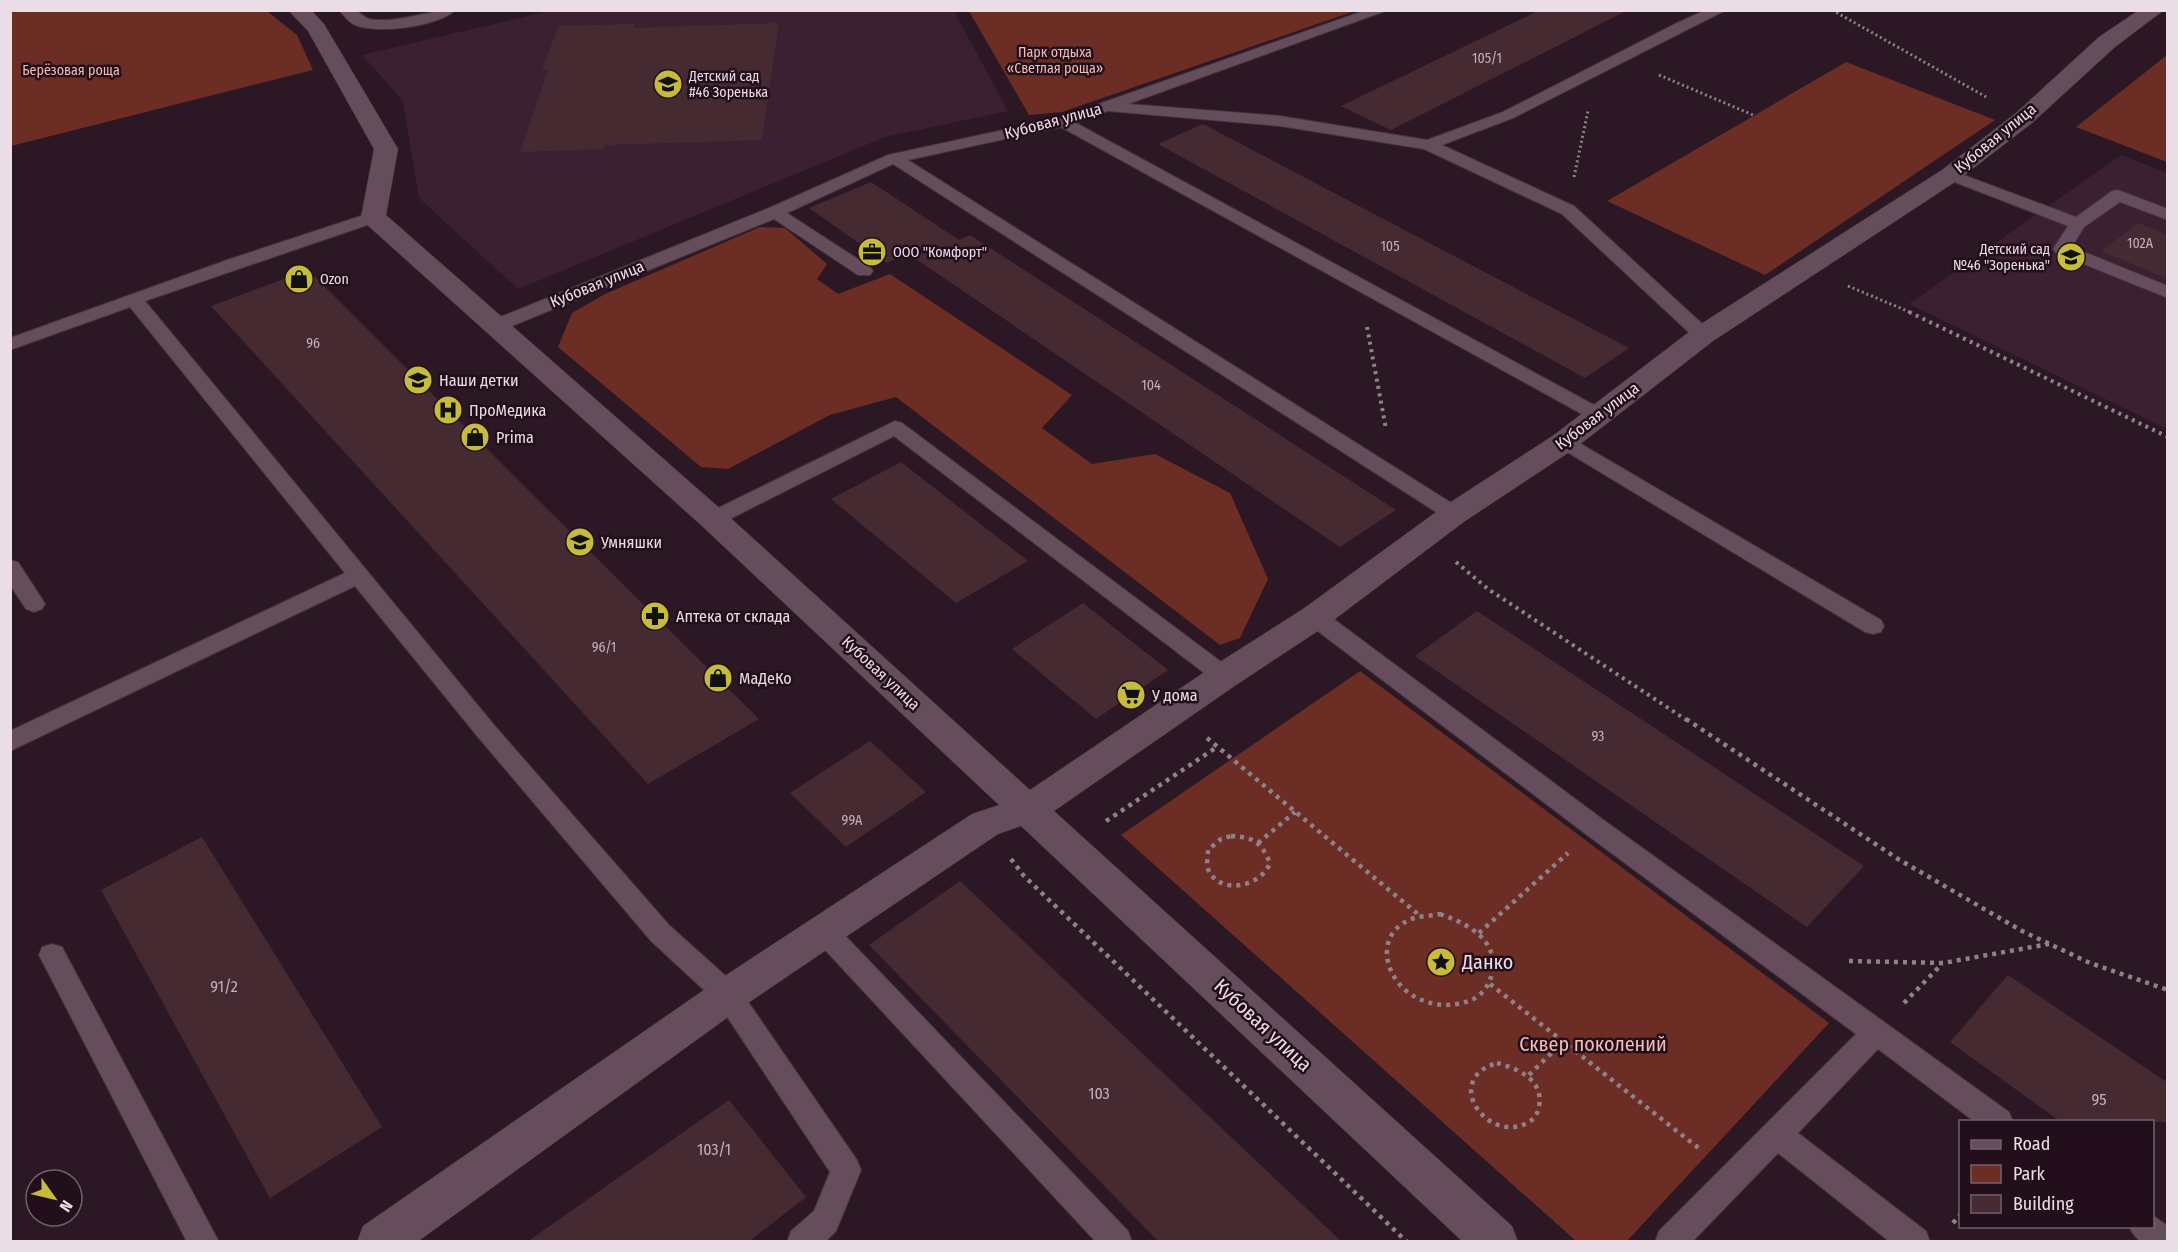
<svg xmlns="http://www.w3.org/2000/svg" width="2178" height="1252" font-family="'Fira Sans Condensed',sans-serif">
	<rect width="100%" height="100%" fill="#2c1825"/>
	<path fill="#3a2031" d="M549,11h405l54,100 -123,26 -367,152 -99,-91 -16,-97 -41,-46z
		M2121,155l46,18v256l-258,-125z"/>
	<path fill="#6b2d24" d="M24,10l243,1 30,24 16,35 -302,76v-133z
		M969,11h386l-293,101 -33,3z
		M2167,55v107l-91,-35z
		M1846,62l149,58 -230,155 -158,-74z
		M760,227l25,1 42,36 -10,15 21,15 52,-20 182,121 -30,33 50,36 63,-10 75,39 38,86 -28,59 -20,7 -324,-248 -66,18 -102,54 -27,-2 -143,-120 14,-34 33,-19z
		M1360,671l469,352 -202,218h-51l-455,-406z"/>
	<path fill="#452b31" d="M1540,10h88l-237,120 -50,-24z
		M779,23l-17,117 -157,5 -1,4 -84,3 28,-82 -6,1 16,-45 76,-2 -1,4z
		M1203,124l426,224 -44,30 -427,-234z
		M871,182l88,58 11,-5 426,275 -56,37 -433,-294 -20,10 -78,-55z
		M2138,223l30,12v44l-67,-28z
		M308,270l211,211 240,238 -111,65 -437,-478z
		M901,462l127,99 -72,42 -125,-104z
		M1083,603l85,67 -72,49 -84,-70z
		M1477,611l387,255 -57,61 -392,-271z
		M870,741l56,51 -80,55 -56,-54z
		M202,837l180,290 -112,71 -169,-308z
		M960,881l382,361h-183l-290,-297z
		M2008,975l160,108v39h-107l-111,-80z
		M729,1100l77,97 -58,45h-221z"/>
	<g fill="none" stroke-linecap="round" stroke-linejoin="round">
		<g stroke="#43343d" stroke-width="2">
			<path id="lane" d="M339,10c4,0 11,-1 15,0 10,4 9,10 25,10 26,1 50,-10 76,-10 -17,17 -81,25 -102,14 -5,-3 -10,-9 -14,-14z
				M1366,10h22l-260,94 152,12 147,24 76,-28 174,-89 29,-13h20l-213,108 -71,27 132,61 136,125 2,4 -2,4h-14l-134,-125 -138,-65 -144,-23 -172,-15 -32,12 529,288 3,4 -3,4h-14l-530,-292 -153,33 553,349 3,5 -3,5 -7,2 -7,-2 -554,-355 -106,49 83,54 3,4 -3,4h-12l-84,-56 -272,111h-14l-2,-4 2,-4 281,-114 119,-53 171,-37z
				M1950,170l126,47 36,-26 6,-1 50,19v11l-48,-18 -36,25 -12,20 96,39v12l-112,-45 -3,-4 15,-23 -124,-48 -2,-3z
				M373,212l6,1 2,4 -2,4 -234,80 349,424 175,200 69,62 119,173 4,10 -25,61 -11,11h-38l4,-11 23,-20 16,-39 -112,-169 -67,-62 -173,-204 -123,-151 -345,165v-20l335,-158 -215,-266 -120,43v-12l220,-79z
				M895,421l7,2 330,247 4,6 -4,6 -8,2 -8,-2 -322,-246 -174,88 -7,2 -7,-2 -4,-5 4,-5z
				M1564,436l7,2 310,182 3,6 -3,6 -8,2 -8,-2 -308,-186 -3,-4 3,-4z
				M10,560l8,2 24,37 3,5 -3,5 -8,3 -8,-3 -16,-24z
				M1315,609l8,2 282,210 404,291 4,10h-38l-97,-73 -80,84 128,98 4,11h-40l-112,-89 -86,89h-37l4,-11 197,-197 -269,-199 -280,-212 -3,-6 3,-6z
				M824,920l9,3 295,308 4,11h-36l-281,-303 -4,-8 4,-8z
				M52,944l10,3 157,295h-32l-148,-287 3,-8z
				M2152,1215l16,11v16c-20,0 -30,5 -39,-16h23z"/>
		</g>
		<g stroke="#43343d" stroke-width="1">
			<path id="street" d="M288,10h23l13,14 74,125 -12,66 338,297 306,278 182,-123 91,-58 140,-102 111,-72 139,-106 249,-159 74,-57 83,-76 40,-27h25l-49,37 -83,76 -74,57 -245,161 -139,108 -109,72 -138,104 -91,60 -182,126 458,415 6,16h-55l-442,-416 -23,8 -256,173 -325,235h-60l6,-16 351,-243 258,-169 27,-9 -297,-279 -338,-304 -3,-5 13,-68 -66,-118z"/>
		</g>
		<path stroke="#90808a" stroke-width="3" stroke-dasharray="2 3" stroke-linecap="butt" d="M1832,10l156,88
			M1659,75l94,40
			M1574,177l14,-66
			M1848,286l64,27"/>
		<path stroke="#90808a" stroke-width="4" stroke-dasharray="3 4.5" stroke-linecap="butt" d="M1909,312l259,125
			M1367,327l19,102
			M1456,562l32,27 200,132"/>
		<path stroke="#90808a" stroke-width="4.5" stroke-dasharray="4 5" stroke-linecap="butt" d="M1686,719l212,140 124,72 68,32 78,27
			M1207,738l212,177
			M1106,821l111,-74
			M1231,836c23,1 30,6 39,27 -9,24 -51,33 -62,6 -2,-5 0,-13 0,-19l13,-11z
			M1258,843l37,-31
			M1011,859l13,17 383,366
			M1440,914c26,9 59,25 52,59 -2,9 -6,17 -14,23 -6,5 -13,6 -21,8 -12,2 -23,1 -35,-4 -34,-12 -52,-62 -13,-80 8,-4 21,-4 31,-6z
			M1479,933l89,-80
			M1849,961l94,2 106,-19
			M1490,984l211,166
			M1904,1003l38,-39
			M1497,1063c22,6 47,17 42,44 -1,6 -5,12 -10,15 -40,24 -89,-42 -32,-59z
			M1529,1075l34,-33
			M1953,1223l7,-8"/>
		<use href="#lane" fill="#654d5c" fill-rule="evenodd"/>
		<use href="#street" fill="#654d5c" fill-rule="evenodd"/>
	</g>
	<defs>
		<g id="school-disc" transform="scale(1.5)"><circle r="9.5" fill="#c7bb3c" stroke="#220f1b"/><path d="M0-5L7-2L0 1L-7-2ZM-4 1L0 2.5L4 1V4Q0 6-4 4Z" fill="#111"/></g>
		<g id="office-disc" transform="scale(1.5)"><circle r="9.5" fill="#c7bb3c" stroke="#220f1b"/><path d="M-6-3h4V-5.5h4V-3h4V5H-6ZM-1-4.5V-3h2v-1.5ZM-6 0V1H6V0Z" fill="#111"/></g>
		<g id="shop-disc" transform="scale(1.5)"><circle r="9.5" fill="#c7bb3c" stroke="#220f1b"/><path d="M-5-2.5h2.3a2.7 3.5 0 0 1 5.4 0H5L5.5 6h-11ZM-1.5-2.5h3a1.5 2.3 0 0 0-3 0Z" fill="#111"/></g>
		<g id="hospital-disc" transform="scale(1.5)"><circle r="9.5" fill="#c7bb3c" stroke="#220f1b"/><path d="M-5-5h3v3.5h4V-5h3V5h-3V1.5h-4V5h-3Z" fill="#111"/></g>
		<g id="pharmacy-disc" transform="scale(1.5)"><circle r="9.5" fill="#c7bb3c" stroke="#220f1b"/><path d="M-2-6h4v4h4v4h-4v4h-4v-4h-4v-4h4Z" fill="#111"/></g>
		<g id="supermarket-disc" transform="scale(1.5)"><circle r="9.5" fill="#c7bb3c" stroke="#220f1b"/><path d="M-6-5.5h2.5l.6 2H6L4.5 2H-2.5L-4.4-4H-6ZM-1.5 3.2a1.3 1.3 0 1 0 .1 0ZM3 3.2a1.3 1.3 0 1 0 .1 0Z" fill="#111"/></g>
		<g id="sight-disc" transform="scale(1.5)"><circle r="9.5" fill="#c7bb3c" stroke="#220f1b"/><path d="M0-6L1.8-2.2L6-1.7L2.9 1.2L3.7 5.4L0 3.3L-3.7 5.4L-2.9 1.2L-6-1.7L-1.8-2.2Z" fill="#111"/></g>
	</defs>
	<g fill-rule="evenodd">
		<use href="#school-disc" x="668" y="84"/>
		<use href="#office-disc" x="872" y="252"/>
		<use href="#school-disc" x="2071" y="257"/>
		<use href="#shop-disc" x="299" y="279"/>
		<use href="#school-disc" x="418" y="380"/>
		<use href="#hospital-disc" x="448" y="410"/>
		<use href="#shop-disc" x="475" y="437"/>
		<use href="#school-disc" x="580" y="542"/>
		<use href="#pharmacy-disc" x="655" y="616"/>
		<use href="#shop-disc" x="718" y="678"/>
		<use href="#supermarket-disc" x="1131" y="695"/>
		<use href="#sight-disc" x="1441" y="962"/>
	</g>
	<g text-anchor="middle" dominant-baseline="central" stroke-width="5" stroke-linejoin="round" paint-order="stroke">
		<g font-size="14" fill="#f3bdb4" stroke="#220f1b">
			<text x="1055" y="52">Парк отдыха<tspan x="1055" dy="16">«Светлая роща»</tspan></text>
			<text x="71" y="70">Берёзовая роща</text>
		</g>
		<g font-size="14" fill="#c2b0b8">
			<text x="1487" y="58">105/1</text>
			<text x="2140" y="243">102А</text>
			<text x="1390" y="246">105</text>
			<text x="313" y="343">96</text>
			<text x="1151" y="385">104</text>
			<text x="604" y="647">96/1</text>
			<text x="1598" y="736">93</text>
			<text x="852" y="820">99А</text>
		</g>
		<g font-size="14" fill="#ebdde5" stroke="#220f1b" text-anchor="start">
			<text x="689" y="76">Детский сад<tspan x="689" dy="16">#46 Зоренька</tspan></text>
			<text x="2050" y="249" text-anchor="end">Детский сад<tspan x="2050" dy="16">№46 "Зоренька"</tspan></text>
			<text x="893" y="252">ООО "Комфорт"</text>
			<text x="320" y="279">Ozon</text>
		</g>
		<g font-size="16" fill="#ebdde5" stroke="#220f1b">
			<text transform="translate(1053 121) rotate(-15)">Кубовая улица</text>
			<text transform="translate(1995 138) rotate(-39)">Кубовая улица</text>
			<text transform="translate(597 284) rotate(-22)">Кубовая улица</text>
			<text transform="translate(1597 416) rotate(-37)">Кубовая улица</text>
			<text transform="translate(881 673) rotate(43)">Кубовая улица</text>
		</g>
		<g font-size="16" fill="#ebdde5" stroke="#220f1b" text-anchor="start">
			<text x="439" y="380">Наши детки</text>
			<text x="469" y="410">ПроМедика</text>
			<text x="496" y="437">Prima</text>
			<text x="601" y="542">Умняшки</text>
			<text x="676" y="616">Аптека от склада</text>
			<text x="739" y="678">МаДеКо</text>
			<text x="1152" y="695">У дома</text>
		</g>
		<g font-size="16" fill="#c2b0b8">
			<text x="224" y="986">91/2</text>
			<text x="1099" y="1093">103</text>
			<text x="2099" y="1099">95</text>
			<text x="714" y="1149">103/1</text>
		</g>
		<g font-size="20" fill="#ebdde5" stroke="#220f1b" text-anchor="start">
			<text x="1462" y="962">Данко</text>
		</g>
		<g font-size="20" fill="#ebdde5" stroke="#220f1b">
			<text transform="translate(1263 1025) rotate(43)">Кубовая улица</text>
		</g>
		<g font-size="20" fill="#f3bdb4" stroke="#220f1b">
			<text x="1593" y="1044">Сквер поколений</text>
		</g>
	</g>
	<rect width="2178" height="1252" fill="none" stroke="#ebdde5" stroke-width="24"/>
	<rect x="1959" y="1120" width="195" height="108" fill="#220f1b" stroke="#72616c" stroke-width="1.5"/>
	<rect x="1971" y="1140" width="30" height="9" fill="#654d5c" stroke="#72616c" stroke-width="1.5"/>
	<text x="2013" y="1150" font-size="18" fill="#ebdde5">Road</text>
	<rect x="1971" y="1165" width="30" height="18" fill="#6b2d24" stroke="#72616c" stroke-width="1.5"/>
	<text x="2013" y="1180" font-size="18" fill="#ebdde5">Park</text>
	<rect x="1971" y="1195" width="30" height="18" fill="#452b31" stroke="#72616c" stroke-width="1.5"/>
	<text x="2013" y="1210" font-size="18" fill="#ebdde5">Building</text>
	<g transform="translate(54 1198) rotate(124)"><circle r="28" fill="#220f1b" stroke="#72616c" stroke-width="1.5"/>
	<path d="M0-4.5L10 22L0 15L-10 22Z" fill="#c7bb3c"/>
	<text y="-9" font-size="16" font-weight="bold" text-anchor="middle" fill="#ebdde5">N</text>
	</g>
</svg>
